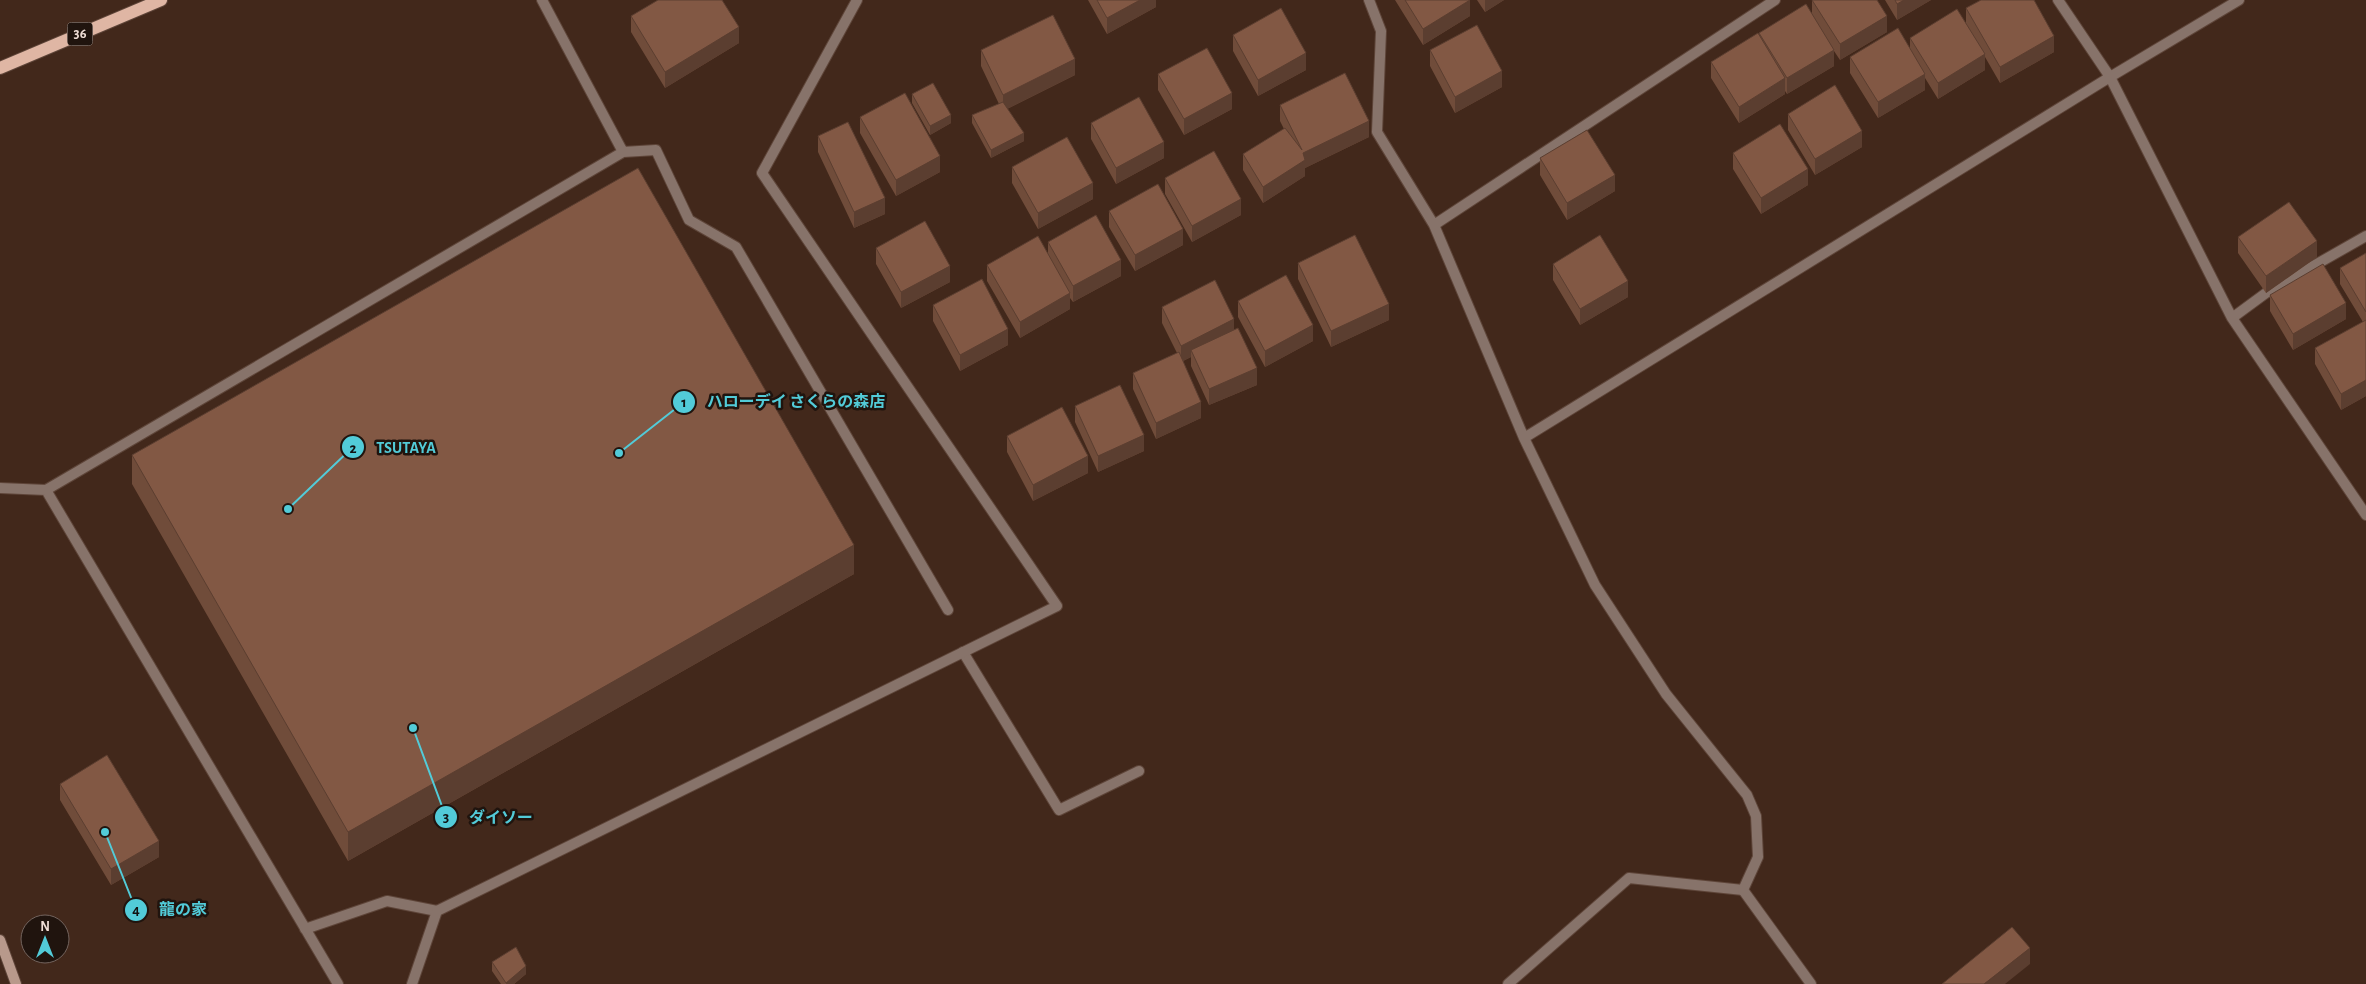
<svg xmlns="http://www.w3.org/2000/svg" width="2366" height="984" font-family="'Alegreya Sans','Noto Sans JP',sans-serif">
	<rect width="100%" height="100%" fill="#42281b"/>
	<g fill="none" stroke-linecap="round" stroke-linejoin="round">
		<g stroke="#5e4539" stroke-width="12">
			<path id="service" d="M542,0l81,152 33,-2 33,70 47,27 212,363
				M0,488l46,2 577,-338
				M46,490l292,494
				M963,652l96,158 80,-39
				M305,929l82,-28 50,10
				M1508,984l121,-106 114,12"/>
		</g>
		<g stroke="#5e4539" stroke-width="12">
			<path id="minor" d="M1369,0l12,31 -4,101 57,93 90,213 71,147 71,109 81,101 9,21 2,41 -15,33 68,94
				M2058,0l52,77 122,241 134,197
				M1434,225l341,-225
				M2232,318l34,-25 100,-57
				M1524,438l586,-361 129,-77
				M412,984l25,-73 620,-305 -295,-433 95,-173"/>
		</g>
		<g stroke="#5e4539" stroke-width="12">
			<path id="secondary" d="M0,940l16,44"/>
		</g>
		<g stroke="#5e4539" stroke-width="14">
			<path id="primary" d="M0,68l161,-68"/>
		</g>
		<use href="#service" stroke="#87736a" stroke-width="10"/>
		<use href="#minor" stroke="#87736a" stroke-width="10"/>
		<use href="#secondary" stroke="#b8998b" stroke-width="10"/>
		<use href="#primary" stroke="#dfb6a4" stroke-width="12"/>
	</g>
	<path fill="#704c3a" d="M1088,0h68v7l-49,27z
		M1395,0h75v16l-47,29z
		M1477,0h27l-19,12z
		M1812,0l75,32 -47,28 -6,-9v15l-47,28 -2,-3v3l-46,29 -28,-45v-16l48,-26v-3l53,-20z
		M1885,0h46l-34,20z
		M1966,8l88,44 -54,31 -15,-26v13l-47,29 -13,-21v12l-47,28 -28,-45v-16l60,-8v-11l56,-14z
		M631,16l108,27 -74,45 -34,-56z
		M1233,35l73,35 -48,26 -25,-45z
		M981,50l94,25 -68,34 17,32 -33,17 -19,-35v-8l27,-11 -18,-38z
		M1430,50l72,37 -47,26 -25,-47z
		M1158,74l74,35 -48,26 -26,-45z
		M912,94l39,29 -21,12 -18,-32z
		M1280,105l89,32 -64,31v8l-42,27 -20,-33v-16l41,-25 -4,-8z
		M1788,114l74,33 -47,28 -27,-45z
		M860,117l80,55 -44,24 -36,-63z
		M1091,123l73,35 -48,26 -25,-45z
		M818,136l67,78 -31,14 -36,-76z
		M1733,153l75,32 -47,29 -28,-45z
		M1540,158l75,33 -48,29 -27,-45z
		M1012,167l81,32 -55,30 -26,-46z
		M1165,178l76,37 -49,27 -27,-48z
		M1109,211l74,34 -48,26 -26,-44z
		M2238,237l79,20 -51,36 -28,-40z
		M1048,242l73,34 -48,26 -3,-4v11l-50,29 -33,-57v-16l61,-12z
		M876,248l74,34 -49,26 -25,-44z
		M2366,253v143l-25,14 -26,-46v-16l48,-26 -23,-38v-16z
		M1298,263l91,57 -58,27 -33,-68z
		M1553,264l75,33 -48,28 -27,-45z
		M2270,295l76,24 -53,31 -23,-39z
		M1238,301l75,40 -48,26 -27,-50z
		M933,305l75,40 -48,26 -27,-50z
		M1162,307l72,23 23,55 -48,20 -18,-39v-9l-8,4 18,57 -45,21 -23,-50v-16l44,-20 -15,-30z
		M1075,406l69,45 -46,21 -23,-50z
		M1007,436l81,37 -55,28 -26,-49z
		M132,455l722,119 -506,287 -216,-377z
		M60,784l99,73 -48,28 -51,-85z
		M492,962l34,12 -12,10h-13l-9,-13z"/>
	<path fill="#5b3e30" d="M1140,0h16v7l-49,27v-16z
		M1470,0v16l-47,29v-16z
		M1485,0h19l-19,12z
		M1904,0h27l-34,20v-16z
		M1887,16v16l-47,28v-16z
		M739,27v16l-74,45v-16z
		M2054,36v16l-54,31v-16z
		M1834,50v16l-47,28v-16z
		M1306,53v17l-48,26v-16z
		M1985,54v16l-47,29v-16z
		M1075,59v16l-72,36v-16z
		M1502,71v16l-47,26v-16z
		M1925,74v16l-47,28v-16z
		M1785,78v16l-46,29v-16z
		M1232,93v16l-48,26v-16z
		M951,115v8l-21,12v-9z
		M1369,121v16l-64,31v8l-42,27v-16l40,-34z
		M1862,131v16l-47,28v-16z
		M1024,133v8l-33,17v-8z
		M1164,142v16l-48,26v-16z
		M940,156v16l-44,24v-16z
		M1808,169v16l-47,29v-16z
		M1615,175v16l-48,29v-17z
		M1093,183v16l-55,30v-16z
		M885,198v16l-31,14v-16z
		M1241,199v16l-49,27v-16z
		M1183,229v16l-48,26v-16z
		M2317,241v16l-51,36v-17z
		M1121,260v16l-48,26v-16z
		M950,266v16l-49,26v-16z
		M1628,281v16l-48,28v-16z
		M1070,293v16l-50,29v-16z
		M2346,303v16l-53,31v-16z
		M1389,304v16l-58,27v-16z
		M1234,319v16l-43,15v7l-10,5v-16z
		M1313,325v16l-48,26v-16z
		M1008,329v16l-48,26v-16z
		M1257,368v17l-48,20v-16z
		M2366,380v16l-25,14v-16z
		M1201,402v16l-45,21v-16z
		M1144,435v16l-46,21v-16z
		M1088,456v17l-55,28v-16z
		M854,545v29l-506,287v-29z
		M159,841v16l-48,28v-16z
		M2030,948v16l-25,20h-21z
		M526,966v8l-12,10h-8v-1z"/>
	<path fill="#825844" stroke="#5b3e30" d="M658,0h64l17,27 -74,45 -34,-56z
		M1097,0h43l-33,18z
		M1405,0h65l-47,29z
		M1812,0h65l10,16 -47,28z
		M1895,0h9l-7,4z
		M1981,0h53l20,36 -54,31 -34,-59z
		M1806,4l28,46 -47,28 -28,-45z
		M1281,8l25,45 -48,27 -25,-45z
		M1957,9l28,45 -47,29 -28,-45z
		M1053,15l22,44 -72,36 -22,-45z
		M1477,25l25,46 -47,26 -25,-47z
		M1898,28l27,46 -47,28 -28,-45z
		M1758,33l27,45 -46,29 -28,-45z
		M1207,48l25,45 -48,26 -26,-45z
		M1345,73l24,48 -66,32 2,7 -42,27 -20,-33 42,-26 17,22 -22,-45z
		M933,83l18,32 -21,11 -18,-32z
		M1835,85l27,46 -47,28 -27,-45z
		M905,93l35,63 -44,24 -36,-63z
		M1139,97l25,45 -48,26 -25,-45z
		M1003,102l21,31 -33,17 -19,-35z
		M848,122l37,76 -31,14 -36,-76z
		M1780,124l28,45 -47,29 -28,-45z
		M1587,130l28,45 -48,28 -27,-45z
		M1067,137l26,46 -55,30 -26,-46z
		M1214,151l27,48 -49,27 -27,-48z
		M638,168l216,377 -506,287 -216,-377z
		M1158,184l25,45 -48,26 -26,-44z
		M2289,202l28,39 -51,35 -28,-39z
		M1096,215l25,45 -48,26 -25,-44z
		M925,221l25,45 -49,26 -25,-44z
		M1355,235l34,69 -58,27 -33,-68z
		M1600,235l28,46 -48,28 -27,-45z
		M1038,236l32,57 -50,29 -33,-57z
		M2366,253v59l-26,-44z
		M2323,264l23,39 -53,31 -23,-39z
		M1286,275l27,50 -48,26 -27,-50z
		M982,279l26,50 -48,26 -27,-50z
		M1215,280l19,39 -53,27 -19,-39z
		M2366,320v60l-25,14 -26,-46z
		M1238,328l19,40 -48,21 -18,-39z
		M1179,352l22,50 -45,21 -23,-50z
		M1120,385l24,50 -46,21 -23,-50z
		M1062,407l26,49 -55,29 -26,-49z
		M107,755l52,86 -48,28 -51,-85z
		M2012,927l18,21 -46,36h-42z
		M516,947l10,19 -20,17 -14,-21z"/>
	<g text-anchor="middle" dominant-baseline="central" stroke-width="5" stroke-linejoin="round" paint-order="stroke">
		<rect fill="#20140e" stroke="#b1a199" stroke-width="1" x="67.5" y="22.5" width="25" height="23" rx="4"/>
		<g font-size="14" font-weight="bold" fill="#efddd5">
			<text x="80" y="34">36</text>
		</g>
	</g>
	<path fill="none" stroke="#52cbd8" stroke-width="2" d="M619 453L684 402M288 509L353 447M413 728L446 817M105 832L136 910"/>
	<g fill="#52cbd8" stroke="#20140e" stroke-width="2">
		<circle cx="619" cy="453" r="5"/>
		<circle cx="288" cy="509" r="5"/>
		<circle cx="413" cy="728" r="5"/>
		<circle cx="105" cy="832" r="5"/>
		<circle cx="684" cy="402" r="12"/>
		<circle cx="353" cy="447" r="12"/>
		<circle cx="446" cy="817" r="12"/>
		<circle cx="136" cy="910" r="12"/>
	</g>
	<g font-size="15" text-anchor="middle" font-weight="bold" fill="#111">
		<text x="684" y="407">1</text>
		<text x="353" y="453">2</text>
		<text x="446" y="822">3</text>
		<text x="136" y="915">4</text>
	</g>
	<g font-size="16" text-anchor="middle" font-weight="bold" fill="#52cbd8" stroke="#20140e" stroke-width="5" stroke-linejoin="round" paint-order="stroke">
		<text x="796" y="407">ハローデイ さくらの森店</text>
		<text x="406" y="453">TSUTAYA</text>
		<text x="501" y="823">ダイソー</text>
		<text x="183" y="915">龍の家</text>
	</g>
	<g transform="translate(45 939)"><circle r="24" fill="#20140e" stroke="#73645e"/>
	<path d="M0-4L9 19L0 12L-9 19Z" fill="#52cbd8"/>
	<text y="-8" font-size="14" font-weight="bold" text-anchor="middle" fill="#efddd5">N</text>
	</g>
</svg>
